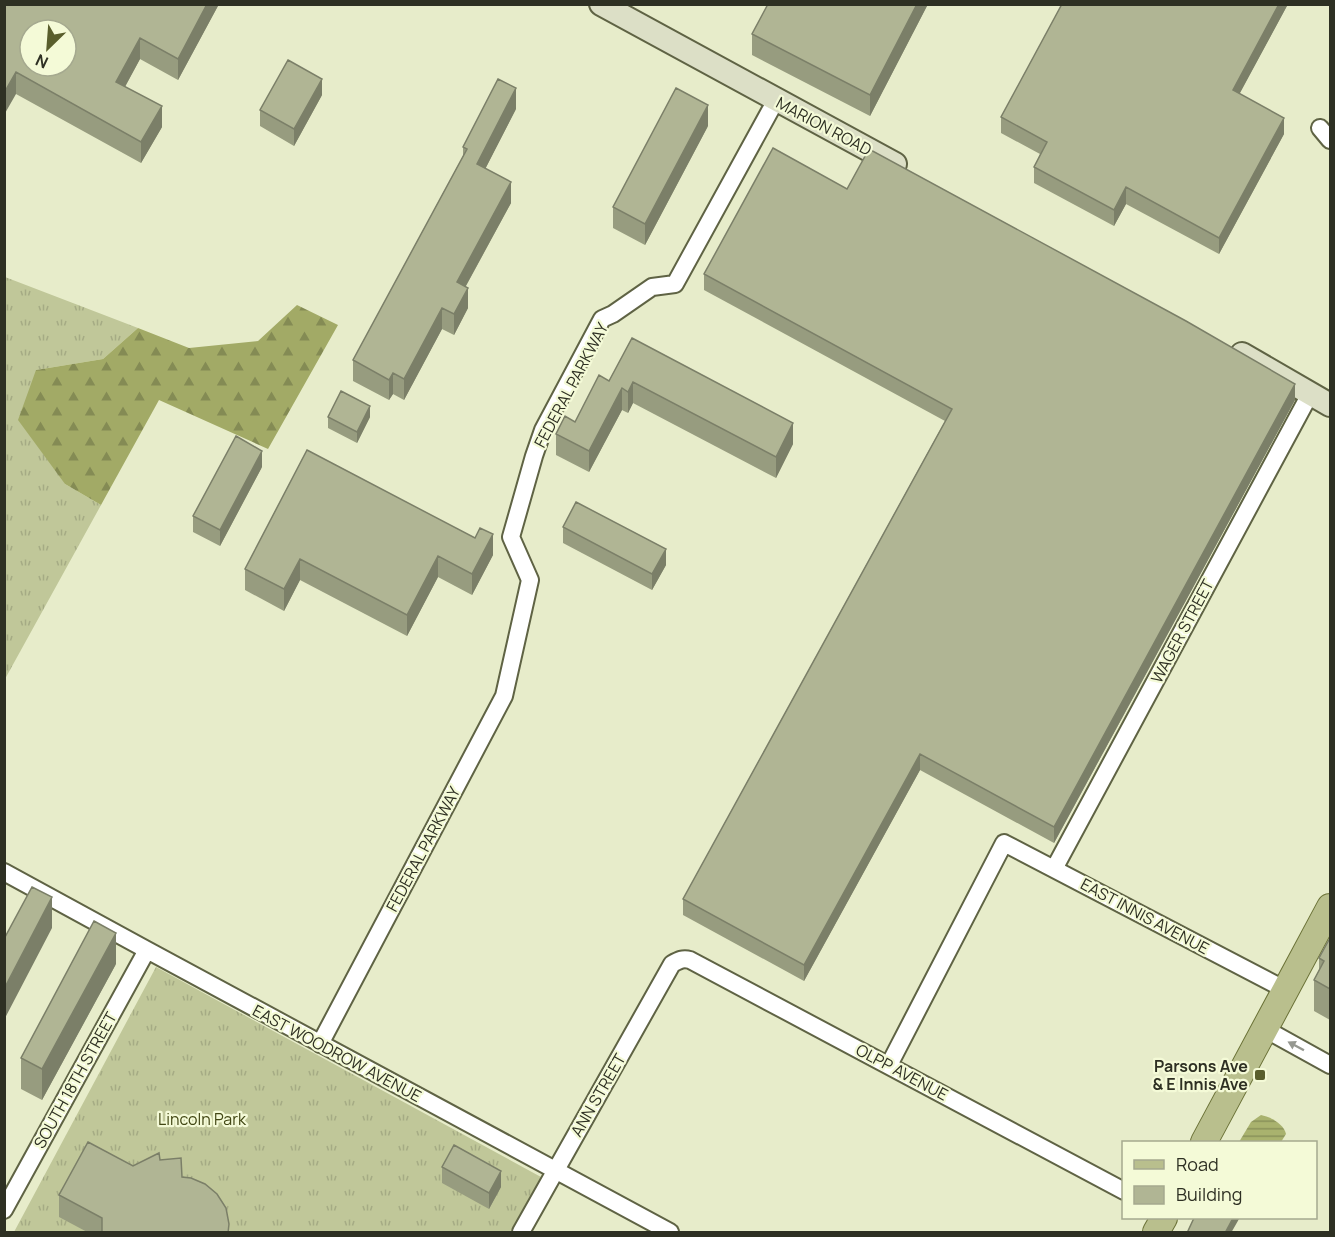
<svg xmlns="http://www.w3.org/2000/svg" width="1335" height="1237" font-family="Manrope,sans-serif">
	<defs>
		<pattern id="grass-tufts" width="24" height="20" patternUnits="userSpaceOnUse" patternTransform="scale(1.5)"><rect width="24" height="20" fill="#c0c799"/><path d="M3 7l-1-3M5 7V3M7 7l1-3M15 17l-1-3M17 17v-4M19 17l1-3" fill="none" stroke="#a5ab84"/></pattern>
		<pattern id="forest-firs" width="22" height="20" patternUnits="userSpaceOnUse" patternTransform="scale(1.5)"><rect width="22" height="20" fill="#a2aa66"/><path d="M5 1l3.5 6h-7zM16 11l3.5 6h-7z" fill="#848b54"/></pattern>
		<pattern id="water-rules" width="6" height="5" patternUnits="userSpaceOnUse" patternTransform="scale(1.5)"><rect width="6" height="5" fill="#a9b26e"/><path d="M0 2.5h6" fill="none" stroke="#8a915a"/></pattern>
	</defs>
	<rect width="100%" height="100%" fill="#e7ecca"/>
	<path fill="url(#grass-tufts)" d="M5,277l133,51 -35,31 -67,11 29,114 36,21 -96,174z
		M156,967l385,210 -31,55h-496z"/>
	<path fill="url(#forest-firs)" d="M297,305l41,20 -70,124 -109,-49 -58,105 -36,-21 -47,-64 18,-50 67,-11 35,-31 51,20 69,-7z"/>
	<path fill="url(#water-rules)" d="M1261,1115c10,2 23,9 25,19l-5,8h-42l12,-20z"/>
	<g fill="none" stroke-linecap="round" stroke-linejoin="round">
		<g stroke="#5f6344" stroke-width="20">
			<path id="street" d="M1320,128l10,12
				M1054,869l256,-475
				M4,872l143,78 523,282
				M1265,1029l65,36
				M320,1044l184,-348 26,-116 -19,-43 23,-81 9,-26 59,-111 11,-5 39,-27 23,-3 101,-184
				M889,1065l115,-222 282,147
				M4,1210l143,-260
				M521,1232l151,-268c7,-4 11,-6 18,-4l434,231"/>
		</g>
		<g stroke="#5f6344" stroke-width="26">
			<path id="secondary" d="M601,4l294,160
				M1242,354l88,51"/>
		</g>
		<g stroke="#6a7136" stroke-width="28">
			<path id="primary" d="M1204,1142l126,-235
				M1156,1232l8,-14"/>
		</g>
		<use href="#street" stroke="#fff" stroke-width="16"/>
		<use href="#secondary" stroke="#dcdfc6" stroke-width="22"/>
		<use href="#primary" stroke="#b9bf8d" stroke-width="26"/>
	</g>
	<path fill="#979c7f" d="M4,4h215l-41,76 -38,-21 -15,28 37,40 -21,36 -125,-69z
		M928,4l-58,112 -118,-61v-21z
		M1062,4h226l-49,90 45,40 -65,120 -93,-50 -12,22 -80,-43v-16l6,-13 -39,-21v-16z
		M322,95l-28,51 -34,-20v-16z
		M516,109l-31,60 26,34 -45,83 2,22 -14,27 -12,-6 -38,71 -11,-6 -4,6 -36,-19v-21l110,-204v-9z
		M708,126l-63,119 -32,-17v-21z
		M847,189l448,211 -241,443 -134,-73 -116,211 -121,-66v-16l262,-478 -241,-131v-16z
		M632,338l161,106 -17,34 -143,-75 -5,10 -6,-3 -33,62 -33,-17v-21l19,-12 34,-41z
		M328,417h42l-13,26 -29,-15z
		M307,450l186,105 -21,40 -34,-18 -31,59 -107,-56 -16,31 -39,-21v-21z
		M262,467l-42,79 -27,-14v-16z
		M563,527l103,38 -14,25 -89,-47z
		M1330,938v82l-16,-9v-31l5,-10v-12z
		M116,964l-74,136 -21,-11v-31z
		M160,1160l22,17 47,56h-140l-30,-16v-22l74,-29z
		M442,1167l59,20 -12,22 -47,-26z"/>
	<path fill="#7b7f68" d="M207,4h12l-41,76v-21z
		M917,4h11l-58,112v-21z
		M1279,4h9l-55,102v-16z
		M140,38v21l-24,44v-21z
		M16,72v22l-12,21v-22z
		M322,79v16l-28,51v-17z
		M516,88v21l-39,76v-21z
		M708,105v21l-63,119v-21z
		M162,106v21l-21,36v-21z
		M1284,118v16l-65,120v-16z
		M511,182v21l-54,99v-20z
		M1126,187v17l-12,22v-16z
		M468,288v20l-14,27v-21z
		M442,308v21l-38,71v-21z
		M393,373v21l-4,6v-20z
		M633,382v21l-5,10v-21z
		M1295,384v16l-241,443v-16z
		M622,388v22l-33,62v-21z
		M370,406v11l-13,26v-11z
		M793,423v21l-17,34v-21z
		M262,451v16l-42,79v-16z
		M493,534v21l-21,40v-21z
		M666,549v16l-14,25v-16z
		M438,556v21l-31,59v-21z
		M300,559v21l-16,31v-22z
		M920,754v16l-116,211v-16z
		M52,897v31l-48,92v-31z
		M116,933v31l-74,136v-31z
		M501,1171v16l-12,22v-16z
		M1233,1218h6v1l-8,14h-6z"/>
	<path fill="#b0b594" stroke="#7b7f68" stroke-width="1.5" fill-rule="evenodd" d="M4,4h203l-29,55 -38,-21 -24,44 46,24 -21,36 -125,-70 -12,21zM30,30h36v36h-36z
		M768,4h149l-47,91 -118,-61z
		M1062,4h217l-46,86 51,28 -65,120 -93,-51 -12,23 -80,-43 13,-25 -46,-25z
		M288,60l34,19 -28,50 -34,-19z
		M498,79l18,9 -39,76 34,18 -54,100 11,6 -14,26 -12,-6 -38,71 -11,-6 -4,7 -36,-20 114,-211 -4,-2z
		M676,88l32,17 -63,119 -32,-17z
		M773,148l74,41 22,-40 317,172 109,63 -241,443 -134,-73 -116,211 -121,-66 269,-490 -248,-135z
		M632,338l161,85 -17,34 -143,-75 -5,10 -6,-4 -33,63 -33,-17 9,-18 10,6 24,-47 10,6z
		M341,391l29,15 -13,26 -29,-15z
		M236,436l26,15 -42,79 -27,-14z
		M307,450l168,88 5,-10 13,6 -21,40 -34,-18 -31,59 -107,-56 -16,30 -39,-20z
		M576,502l90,47 -14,25 -89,-47z
		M32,887l20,10 -48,92v-50z
		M94,921l22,12 -74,136 -21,-11z
		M1330,938v51l-16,-9 10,-19 -5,-3z
		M88,1142l45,24 26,-13 1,7 21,-2 1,19 9,1 14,6 12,10 9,14 3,16 -1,9h-126v-15l-43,-23z
		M454,1145l47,26 -12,22 -47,-26z
		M1194,1218h39l-8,15h-38z"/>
	<defs><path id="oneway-solid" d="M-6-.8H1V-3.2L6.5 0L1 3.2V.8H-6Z" transform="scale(1.5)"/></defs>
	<use fill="#969891" href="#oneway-solid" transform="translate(1296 1046) rotate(-152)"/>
	<rect fill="#595e2c" stroke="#f4fad7" stroke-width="2" x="1254" y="1069" width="12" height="12" rx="3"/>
	<g text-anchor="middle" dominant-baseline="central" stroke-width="4.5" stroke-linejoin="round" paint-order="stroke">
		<g font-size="16" fill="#2e3023" stroke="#f4fad7">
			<text transform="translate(824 126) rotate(28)">MARION ROAD</text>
			<text transform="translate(571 385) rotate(-62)">FEDERAL PARKWAY</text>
			<text transform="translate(1182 631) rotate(-62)">WAGER STREET</text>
			<text transform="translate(423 849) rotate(-62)">FEDERAL PARKWAY</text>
			<text transform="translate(1145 916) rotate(28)">EAST INNIS AVENUE</text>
			<text transform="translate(337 1053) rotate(28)">EAST WOODROW AVENUE</text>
			<text transform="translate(902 1072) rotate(28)">OLPP AVENUE</text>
			<text transform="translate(75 1080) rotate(-61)">SOUTH 18TH STREET</text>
			<text transform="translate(598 1095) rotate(-60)">ANN STREET</text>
		</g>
		<g font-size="16" font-weight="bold" fill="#2e3023" stroke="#f4fad7" text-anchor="end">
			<text x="1248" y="1066">Parsons Ave<tspan x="1248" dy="18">&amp; E Innis Ave</tspan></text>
		</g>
		<g font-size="16" fill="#424714" stroke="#f4fad7">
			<text x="202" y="1119">Lincoln Park</text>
		</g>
	</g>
	<rect width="1335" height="1237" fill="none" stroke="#2e3023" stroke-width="12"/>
	<rect x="1122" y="1141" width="195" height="78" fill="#f4fad7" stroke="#a5a98f" stroke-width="1.5"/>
	<rect x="1134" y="1160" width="30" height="9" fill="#b9bf8d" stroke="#a5a98f" stroke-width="1.5"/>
	<text x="1176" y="1171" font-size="18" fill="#2e3023">Road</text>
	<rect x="1134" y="1186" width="30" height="18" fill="#b0b594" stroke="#a5a98f" stroke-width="1.5"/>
	<text x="1176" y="1201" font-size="18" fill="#2e3023">Building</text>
	<g transform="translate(48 48) rotate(205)"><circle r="28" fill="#f4fad7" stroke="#a5a98f" stroke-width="1.5"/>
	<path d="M0-4.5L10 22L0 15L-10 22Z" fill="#595e2c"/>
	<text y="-9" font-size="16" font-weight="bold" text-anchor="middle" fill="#2e3023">N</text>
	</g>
</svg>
